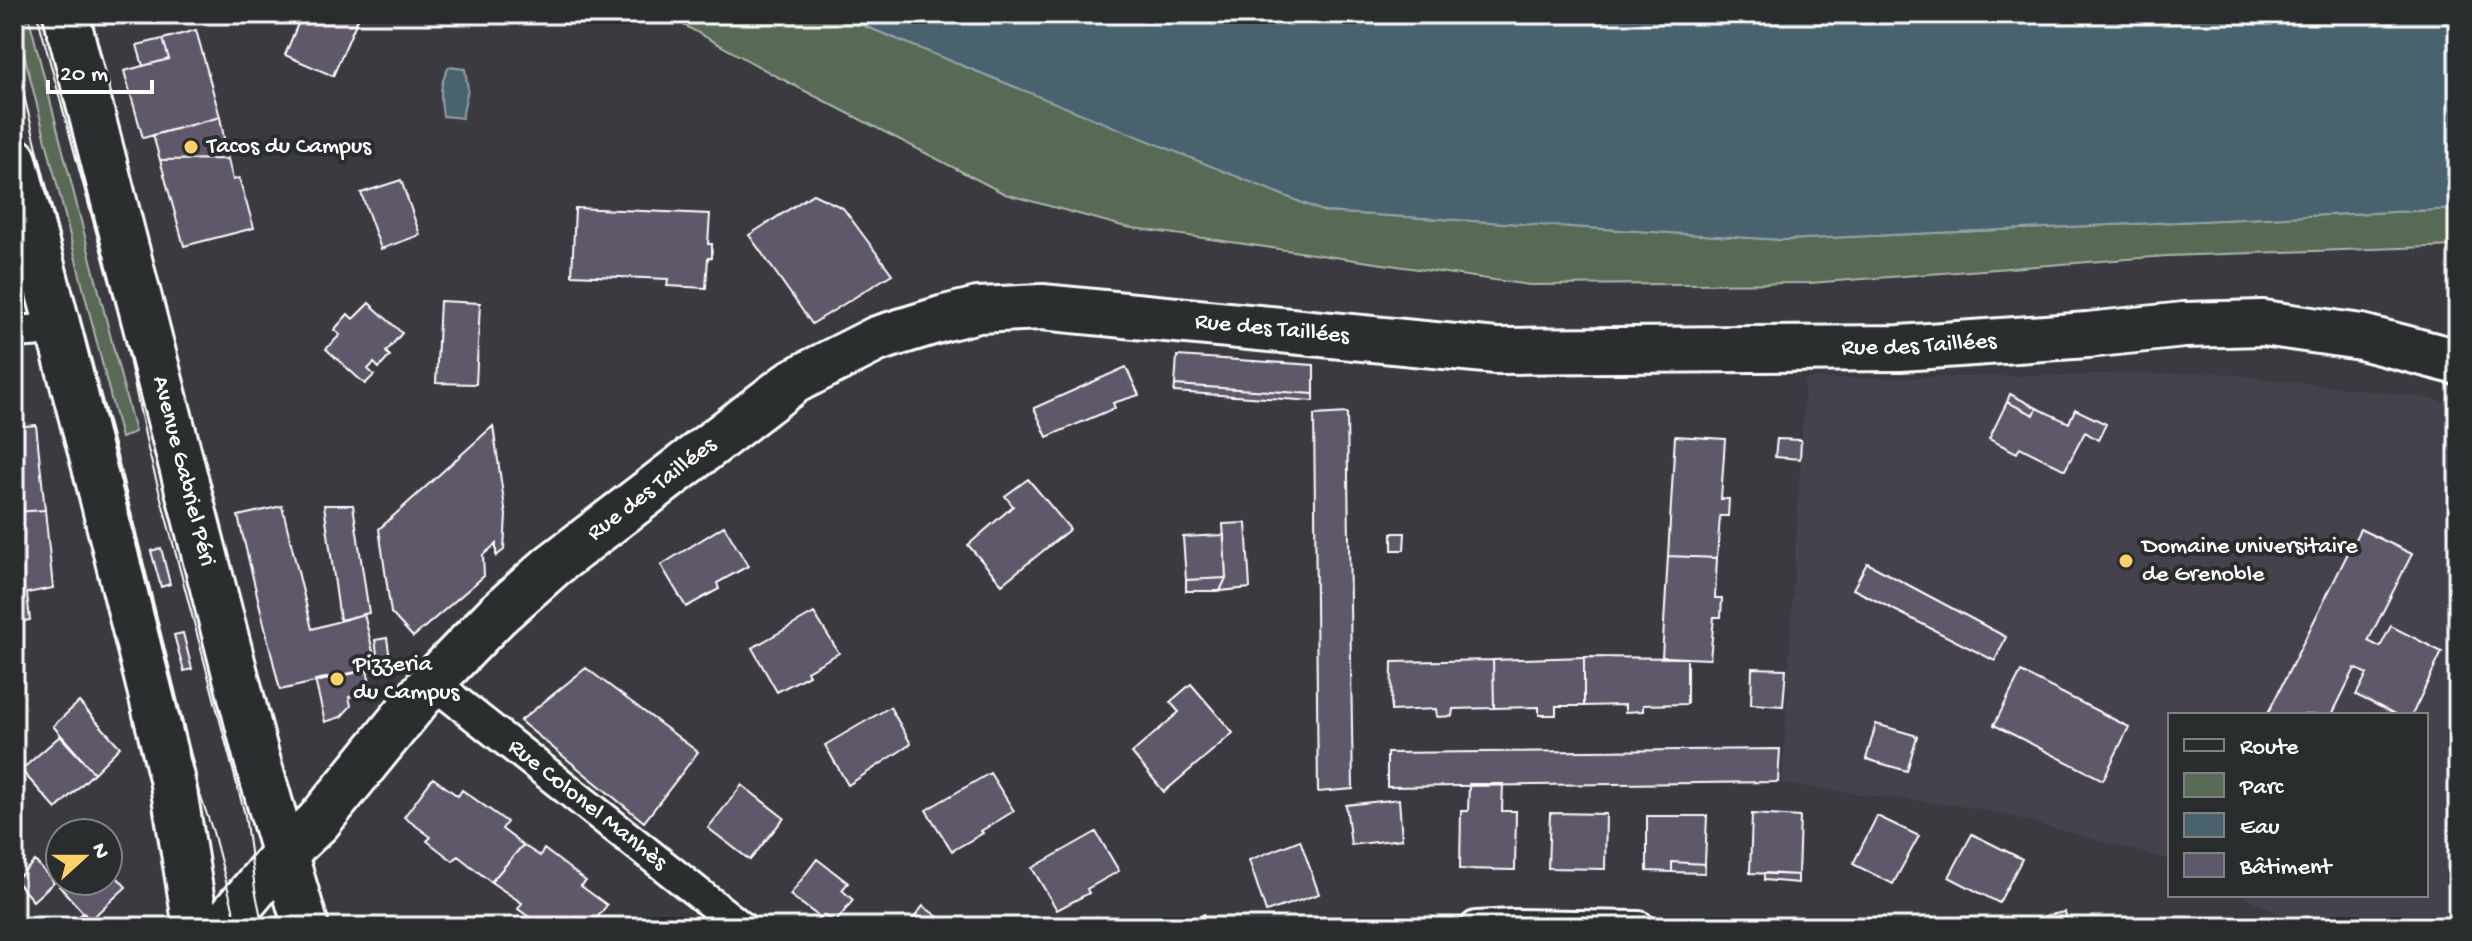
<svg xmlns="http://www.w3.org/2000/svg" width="2472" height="941" font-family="'Gochi Hand',sans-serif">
	<rect width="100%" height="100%" fill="#3a3a40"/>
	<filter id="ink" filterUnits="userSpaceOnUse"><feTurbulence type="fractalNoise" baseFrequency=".0125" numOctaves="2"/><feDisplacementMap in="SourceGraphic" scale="16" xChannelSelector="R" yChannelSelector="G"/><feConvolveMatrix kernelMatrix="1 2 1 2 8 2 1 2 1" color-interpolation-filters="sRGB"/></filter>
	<g filter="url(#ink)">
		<path fill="#45434d" d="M2218,373l205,24 35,9v521h-152l-65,-32h185v-180h-256v145l-187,-51 -201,-25 23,-405z"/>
		<path fill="#586b55" stroke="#acb5aa" stroke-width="2" d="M14,14h14l107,418 -14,6z
			M664,14h171l490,198 458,28 675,-31v37l-291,10 -357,27 -281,2 -403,-58 -121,-33 -229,-118z"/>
		<path fill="#4a646e" stroke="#92a2a8" stroke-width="2" d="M835,14h1623v195l-675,31 -458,-28z
			M449,67l16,2 3,20 -6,29 -19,-2c-3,-19 -4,-32 6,-49z"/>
		<path fill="#5f596b" stroke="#fff" stroke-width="2" d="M302,14h58l-27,62 -48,-21z
			M196,30l24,87 -77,21 -19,-67 45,-12 -6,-20z
			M163,39l6,20 -26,7 -6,-21z
			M220,117l8,42 -68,1 -7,-25z
			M228,159l5,21 6,-2 15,50 -70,18 -24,-86z
			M401,180l19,55 -39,14 -20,-56z
			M813,194l30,14 49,66 -80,50 -63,-89z
			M575,208l135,6 -2,30h4v14h-4l-2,30 -39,-2 1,-7 -96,-4z
			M440,301l40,2 -4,81 -40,-1z
			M369,303l33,30 -16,19 4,4 -11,12 -5,-5 -6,6 6,6 -9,9 -39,-35 14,-14 -6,-5 14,-16 5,5z
			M1177,356l137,9v29l-139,-9z
			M1126,367l13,28 -26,8 2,5 -68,29 -13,-29z
			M1175,385l139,9v7l-140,-9z
			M2010,394l27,14 -3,7 -27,-13z
			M2007,402l27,13 3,-7 32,15 6,-14 31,15 -8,16 -13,-8 -20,38 -45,-23 -3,6 -28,-14z
			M1347,413l6,376 -35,3 -4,-377z
			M36,425l9,85 -31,2v-85z
			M493,426l13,89 -2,35 -8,6v-12l-13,11 1,21 -71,61 -22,-24 -12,-84z
			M1675,436l50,3 -4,60h8l-1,17h-8l-3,42 -49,-2z
			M1777,439l24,1 -1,19 -25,-2z
			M1028,479l42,50 -68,55 -34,-39 45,-39 -8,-10z
			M324,505h29l16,108 -29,7z
			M282,506l30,123 52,-15 13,54 -97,22 -42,-174z
			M45,510l8,78 -26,5 3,27 -16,3v-111z
			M1246,523l4,65 -30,3 6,-13 -3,-54z
			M724,526l24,40 -31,17 2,6 -33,18 -25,-42z
			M2360,529l52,25 -44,87 12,6 11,-21 51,26 -30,63h-15l-41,-20 11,-21 -12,-6 -23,47h-65z
			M1392,533h13l-1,17h-12z
			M1224,535l2,43 -40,2 -3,-43z
			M161,548l9,36 -9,3 -10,-36z
			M1668,556l49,2 -2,40h7l-1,19h-7l-4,42 -48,-2z
			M1867,563l139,74 -11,24 -142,-72z
			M1226,578l-6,13h-34v-11z
			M814,613l25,40 -32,18 2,4 -32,17 -25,-44z
			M183,633l9,36 -8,2 -10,-36z
			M387,638l3,21 -12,2 -3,-21z
			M1584,657l103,1v46l-44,1v6l-18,1v-7l-41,1z
			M1584,657v49h-28v9h-17v-8l-45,1 -1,-48z
			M1493,660l1,48 -41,1 -1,7 -15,1 -1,-8 -45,2 1,-49z
			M586,668l112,84 -54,70 -124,-101z
			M1752,668l34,1 -3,37 -32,-2z
			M367,670l3,13 -8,11 -13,3 2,9 -10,11 -16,5 -10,-42z
			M2021,672l108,55 -26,53 -109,-55z
			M1191,684l42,49 -69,59 -32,-39 47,-41 -9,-10z
			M79,702l41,45 -26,26 -41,-47z
			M890,707l21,37 -63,41 -23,-40z
			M1876,724l41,12 -10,35 -41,-12z
			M60,736l34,37 -38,36 -35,-39z
			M1780,749l-2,33 -391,5v-34z
			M990,773l24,38 -33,20 2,2 -31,18 -26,-41z
			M433,778l25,18 4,-6 45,32 -5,7 21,16 -32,37 -33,-26 -5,5 -26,-20 4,-4 -27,-20z
			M1469,784h34l-1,27h14l-1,59 -55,-1 1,-58h7z
			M742,785l42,33 -34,42 -42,-32z
			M1399,799l3,40 -51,6 -5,-40z
			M1550,813l56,1 -1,55 -57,-1z
			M1752,814l48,3 -2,58 -48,-2z
			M1647,816h60l-2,48 -33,-2v10l-25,-1z
			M1877,816l42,20 -26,48 -40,-20z
			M1096,832l23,39 -32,18 2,4 -32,17 -25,-42z
			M1972,834l50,25 -23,44 -50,-26z
			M1300,840l19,54 -53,18 -17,-52z
			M523,845l17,11 4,-7 42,32 -5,5 26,19 -17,22h-47l-25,-18 4,-6 -31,-21z
			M817,859l31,24 -6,7 11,10 -18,23 -12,-8 -2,3 -31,-23z
			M35,861l19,21 -21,19 -18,-21z
			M1672,862l33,2v9l-33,-1z
			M108,867l18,20 -36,33 -31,-34 6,-5h43z
			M1764,873l34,2v8l-34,-3z
			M923,906l29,21h-45z
			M2065,912l4,15h-28l5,-1 -2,-10z
			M83,913l13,14h-32z
			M1204,914l7,13h-30z"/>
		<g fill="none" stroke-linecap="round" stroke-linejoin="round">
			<g stroke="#fff" stroke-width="36">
				<g id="street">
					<path d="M14,332l45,-3"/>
					<path id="s1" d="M432,682l309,245"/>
					<path d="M1476,927l36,-2 127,2"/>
				</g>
			</g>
			<g stroke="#fff" stroke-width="50">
				<g id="secondary">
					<path id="s2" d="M66,14l191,745 49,168"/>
					<path d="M14,160l80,303 78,315 24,149"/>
					<path id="s3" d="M222,927l61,-72 35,-33 114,-140 65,-67 55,-49 242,-185 83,-42 68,-21 33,-8 64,-3 454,44 404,-3 188,-13 96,-10 79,-2 98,14 97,25"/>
				</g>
			</g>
			<use href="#street" stroke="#2a2d2e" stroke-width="30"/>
			<use href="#secondary" stroke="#2a2d2e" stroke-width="44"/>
			<path stroke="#fff" stroke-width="2" d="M37,14l87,321 24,114 97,366 10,74 8,38
				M14,56l182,727 17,49 25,95"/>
		</g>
	</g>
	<g fill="#ffd166" stroke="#2a2d2e" stroke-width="3">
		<circle cx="191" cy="147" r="8"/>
		<circle cx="2126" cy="561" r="8"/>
		<circle cx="337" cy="679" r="8"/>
	</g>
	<g text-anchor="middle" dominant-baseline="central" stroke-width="8" stroke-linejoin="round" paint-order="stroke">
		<g font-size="24" fill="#fff" stroke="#2a2d2e" text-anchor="start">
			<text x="207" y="147">Tacos du Campus</text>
			<text x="2142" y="547">Domaine universitaire<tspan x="2142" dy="28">de Grenoble</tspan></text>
			<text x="353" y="665">Pizzeria<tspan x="353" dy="28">du Campus</tspan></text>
		</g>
		<g font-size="24" fill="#fff" stroke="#2a2d2e">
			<text stroke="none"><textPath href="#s3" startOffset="1288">Rue des Taillées</textPath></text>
			<text stroke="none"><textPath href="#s3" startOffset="1936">Rue des Taillées</textPath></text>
			<text stroke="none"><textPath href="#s2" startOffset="472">Avenue Gabriel Péri</textPath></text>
			<text stroke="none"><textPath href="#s3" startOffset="616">Rue des Taillées</textPath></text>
			<text stroke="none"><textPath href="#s1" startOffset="198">Rue Colonel Manhès</textPath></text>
		</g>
	</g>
	<rect width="2472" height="941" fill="none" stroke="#2a2d2e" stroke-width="48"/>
	<rect x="24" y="24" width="2424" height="893" fill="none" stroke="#fff" stroke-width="3" filter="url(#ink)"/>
	<rect x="2168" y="713" width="260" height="184" fill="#2a2d2e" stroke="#7f8182" stroke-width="2"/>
	<rect x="2184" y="739" width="40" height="12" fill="#2a2d2e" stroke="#7f8182" stroke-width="2"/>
	<text x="2240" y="753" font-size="24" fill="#ffffff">Route</text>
	<rect x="2184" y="773" width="40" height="24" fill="#586b55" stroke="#7f8182" stroke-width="2"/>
	<text x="2240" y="793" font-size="24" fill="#ffffff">Parc</text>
	<rect x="2184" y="813" width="40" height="24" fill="#4a646e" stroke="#7f8182" stroke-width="2"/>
	<text x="2240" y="833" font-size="24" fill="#ffffff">Eau</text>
	<rect x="2184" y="853" width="40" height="24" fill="#5f596b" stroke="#7f8182" stroke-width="2"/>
	<text x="2240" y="873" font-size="24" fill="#ffffff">Bâtiment</text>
	<g transform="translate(84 857) rotate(69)"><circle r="38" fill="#2a2d2e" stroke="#7f8182" stroke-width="2"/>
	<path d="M0-6L14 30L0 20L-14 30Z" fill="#ffd166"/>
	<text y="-12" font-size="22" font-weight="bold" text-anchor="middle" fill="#ffffff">N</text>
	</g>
	<path d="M48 80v12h104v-12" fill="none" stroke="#ffffff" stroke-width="4"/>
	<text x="60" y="80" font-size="24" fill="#ffffff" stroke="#2a2d2e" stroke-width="6" paint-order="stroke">20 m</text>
</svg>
